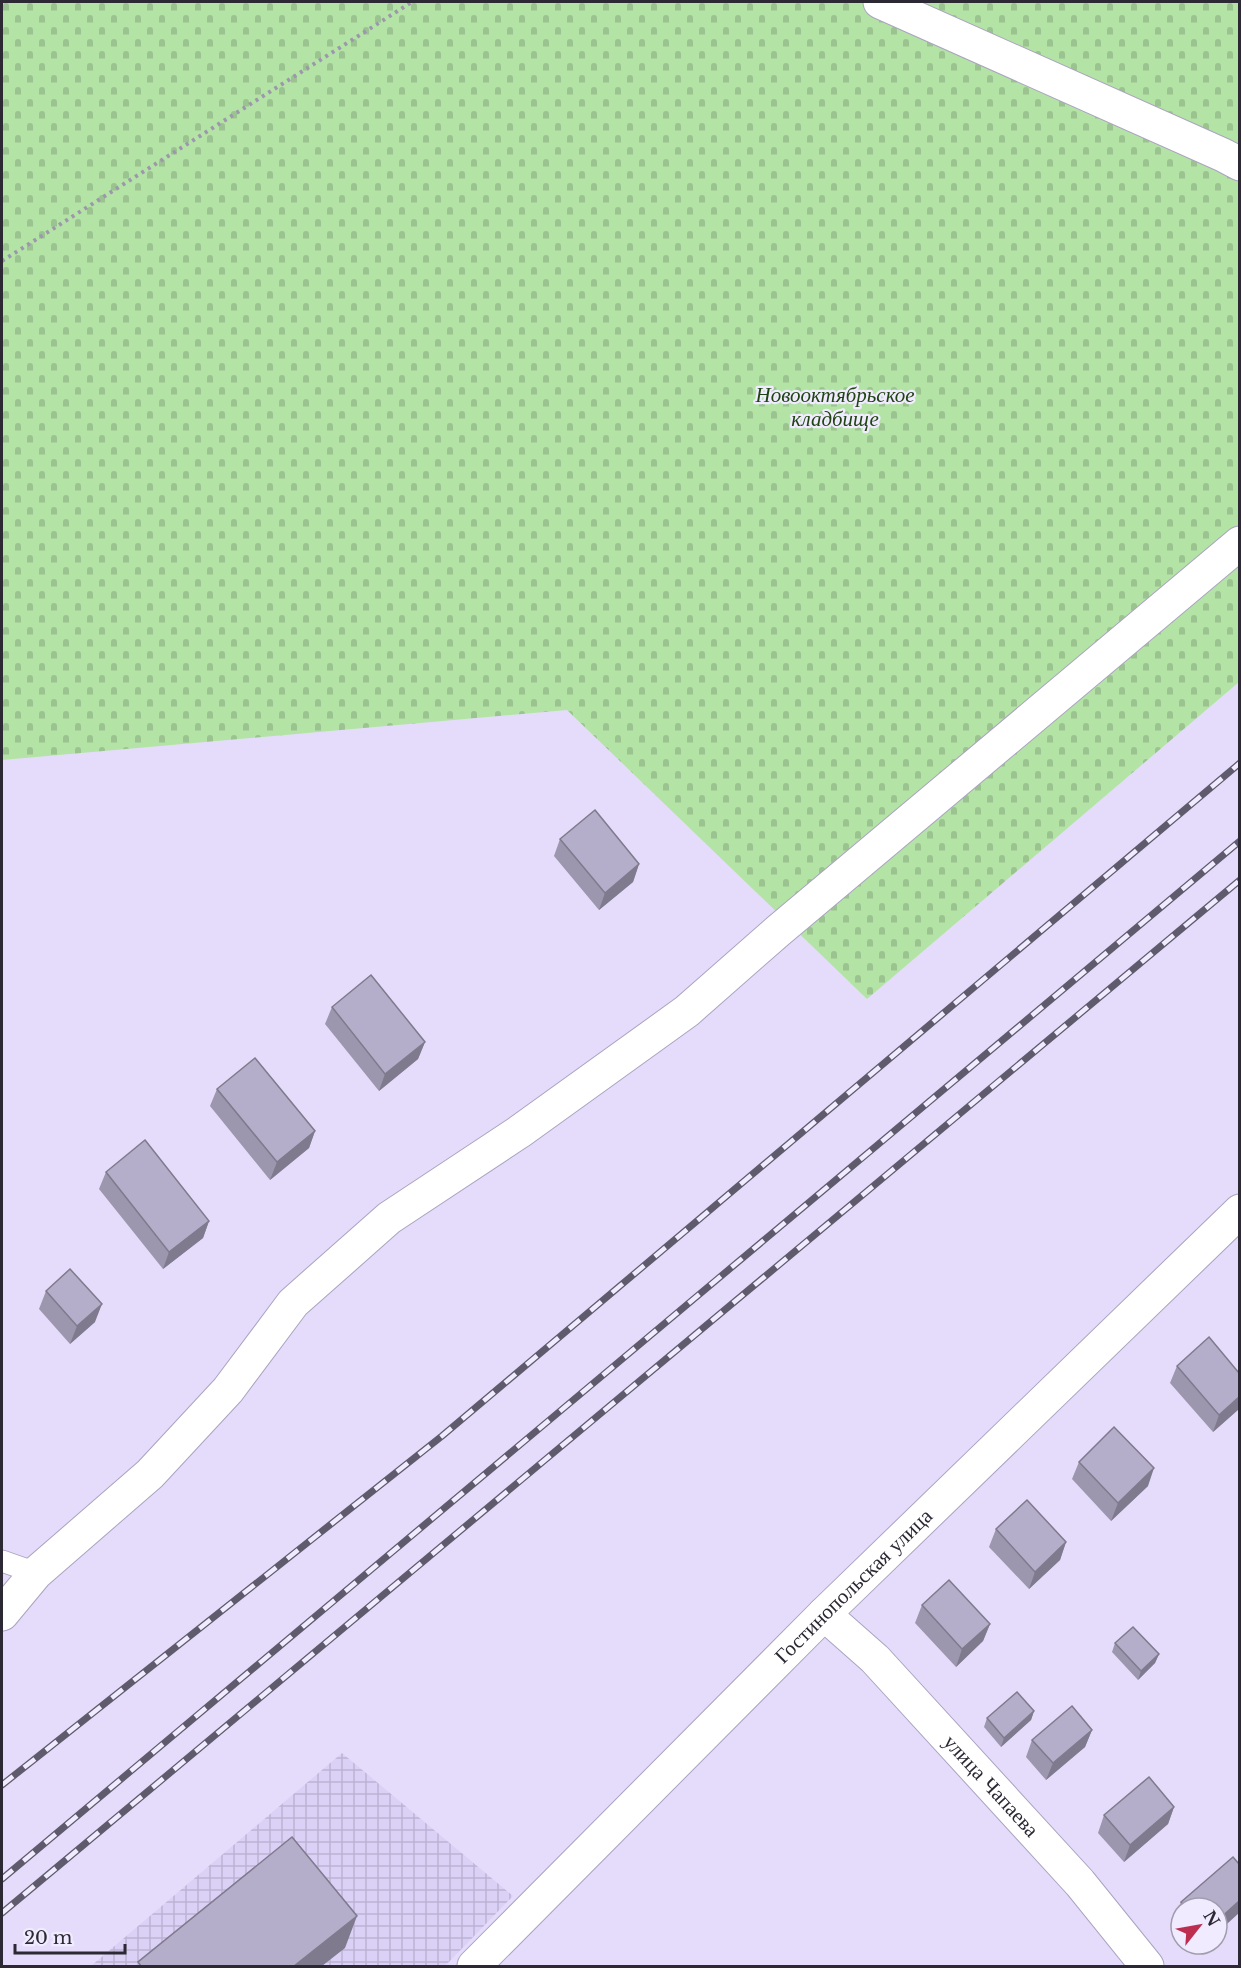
<svg xmlns="http://www.w3.org/2000/svg" width="1241" height="1968" font-family="'Libre Baskerville',serif">
	<defs>
		<pattern id="industrial-grid" width="8" height="8" patternUnits="userSpaceOnUse" patternTransform="scale(1.5)"><rect width="8" height="8" fill="#dbd1f6"/><path d="M0 4h8M4 0v8" fill="none" stroke="#bcb3d4"/></pattern>
		<pattern id="cemetery-stones" width="16" height="16" patternUnits="userSpaceOnUse" patternTransform="scale(1.5)"><rect width="16" height="16" fill="#b4e3a6"/><path d="M2 7V4a2 2 0 0 1 4 0v3zM10 15v-3a2 2 0 0 1 4 0v3z" fill="#9bc390"/></pattern>
	</defs>
	<rect width="100%" height="100%" fill="#e4dcfa"/>
	<path fill="url(#industrial-grid)" d="M342,1753l171,143 -68,70h-354z"/>
	<path fill="url(#cemetery-stones)" d="M2,2h1237v680l-372,317 -300,-289 -565,50z"/>
	<g fill="none" stroke-linecap="round" stroke-linejoin="round">
		<g stroke="#aba3c0" stroke-width="23">
			<path id="service" d="M2,1561l34,12"/>
		</g>
		<g stroke="#aba3c0" stroke-width="35">
			<g id="minor">
				<path d="M880,2l343,153 17,9"/>
				<path d="M2,1614l34,-41 114,-99 78,-84 65,-87 96,-85 130,-86 168,-121 91,-80 462,-388"/>
				<path id="s1" d="M824,1614l51,45 205,224 67,83"/>
				<path id="s2" d="M474,1966l350,-352 416,-403"/>
			</g>
		</g>
		<path stroke="#9d97ae" stroke-width="4" stroke-dasharray="3 4.5" stroke-linecap="butt" d="M2,261l410,-259"/>
		<use href="#service" stroke="#fff" stroke-width="21"/>
		<use href="#minor" stroke="#fff" stroke-width="33"/>
		<g stroke="#605b6c" stroke-width="7">
			<path id="rail" d="M2,1785l440,-349 798,-673
				M2,1879l1238,-1038
				M2,1913l1238,-1033"/>
		</g>
		<use href="#rail" stroke="#f0ebfe" stroke-width="4.5" stroke-dasharray="14" stroke-linecap="butt"/>
	</g>
	<path fill="#9c96ae" d="M560,839l79,25 -6,18 -34,28 -45,-54z
		M332,1007l93,35 -7,17 -39,32 -54,-67z
		M217,1089l98,42 -6,17 -39,32 -60,-74z
		M106,1172l103,49 -6,17 -40,31 -64,-80z
		M46,1291l49,31 -25,22 -31,-35z
		M1177,1366l62,7v36l-26,23 -43,-49z
		M1079,1462l69,24 -37,35 -39,-42z
		M996,1529l70,13 -6,18 -31,29 -40,-42z
		M922,1605l68,19 -7,17 -27,26 -41,-44z
		M1115,1643l44,11 -4,9 -17,17 -26,-28z
		M1034,1711l-3,9 -30,27 -17,-20 3,-9z
		M1092,1730l-7,17 -39,33 -20,-23 6,-17z
		M1174,1807l-6,17 -44,38 -26,-29 6,-18z
		M1181,1902l36,6h-36v19l-7,-7z"/>
	<path fill="#7f7a8d" d="M639,864l-6,18 -34,28 6,-17z
		M425,1042l-7,17 -39,32 6,-17z
		M315,1131l-6,17 -39,32 7,-18z
		M209,1221l-6,17 -40,31 6,-17z
		M102,1304l-7,18 -25,22 7,-18z
		M1239,1397v12l-26,23 6,-17z
		M1154,1468l-6,18 -37,35 7,-18z
		M1066,1542l-6,18 -31,29 6,-17z
		M990,1624l-7,17 -27,26 6,-18z
		M1159,1654l-4,9 -17,17 3,-9z
		M1034,1711l-3,9 -30,27 3,-9z
		M1092,1730l-7,17 -39,33 7,-17z
		M1174,1807l-6,17 -44,38 6,-17z
		M1239,1901v12l-22,20v-12z
		M357,1916l-12,32 -23,18h-28z"/>
	<path fill="#b5aeca" stroke="#7f7a8d" stroke-width="1.5" d="M595,810l44,54 -34,29 -45,-54z
		M371,975l54,67 -40,32 -53,-67z
		M255,1058l60,73 -38,31 -60,-73z
		M145,1140l64,81 -40,31 -63,-80z
		M70,1269l32,35 -25,22 -31,-35z
		M1209,1337l30,36v24l-20,18 -42,-49z
		M1114,1427l40,41 -36,35 -39,-41z
		M1027,1500l39,42 -31,30 -39,-43z
		M949,1580l41,44 -28,25 -40,-44z
		M1133,1627l26,27 -18,17 -26,-28z
		M1017,1692l17,19 -30,27 -17,-20z
		M1072,1706l20,24 -39,33 -21,-23z
		M1149,1777l25,30 -44,38 -26,-30z
		M292,1837l65,79 -63,50h-153l-3,-4z
		M1233,1857l6,7v37l-22,20v-13h-31l-5,-6z"/>
	<g text-anchor="middle" dominant-baseline="central" stroke-width="4.5" stroke-linejoin="round" paint-order="stroke">
		<g font-size="21" font-style="italic" fill="#1f4411" stroke="#f0ebfe">
			<text x="835" y="395">Новооктябрьское<tspan x="835" dy="24">кладбище</tspan></text>
		</g>
		<g font-size="21" fill="#2c2935" stroke="#f0ebfe">
			<text stroke="none"><textPath href="#s2" startOffset="537">Гостинопольская улица</textPath></text>
			<text stroke="none"><textPath href="#s1" startOffset="240">улица Чапаева</textPath></text>
		</g>
	</g>
	<rect width="1241" height="1968" fill="none" stroke="#2c2935" stroke-width="6"/>
	<g transform="translate(1199 1926) rotate(59)"><circle r="28" fill="#f0ebfe" stroke="#a29dae" stroke-width="1.5"/>
	<path d="M0-4.5L10 22L0 15L-10 22Z" fill="#bd2d50"/>
	<text y="-9" font-size="16" font-weight="bold" text-anchor="middle" fill="#2c2935">N</text>
	</g>
	<path d="M15 1944v9h110v-9" fill="none" stroke="#2c2935" stroke-width="3"/>
	<text x="24" y="1944" font-size="18" fill="#2c2935" stroke="#f0ebfe" stroke-width="4.5" paint-order="stroke">20 m</text>
</svg>
